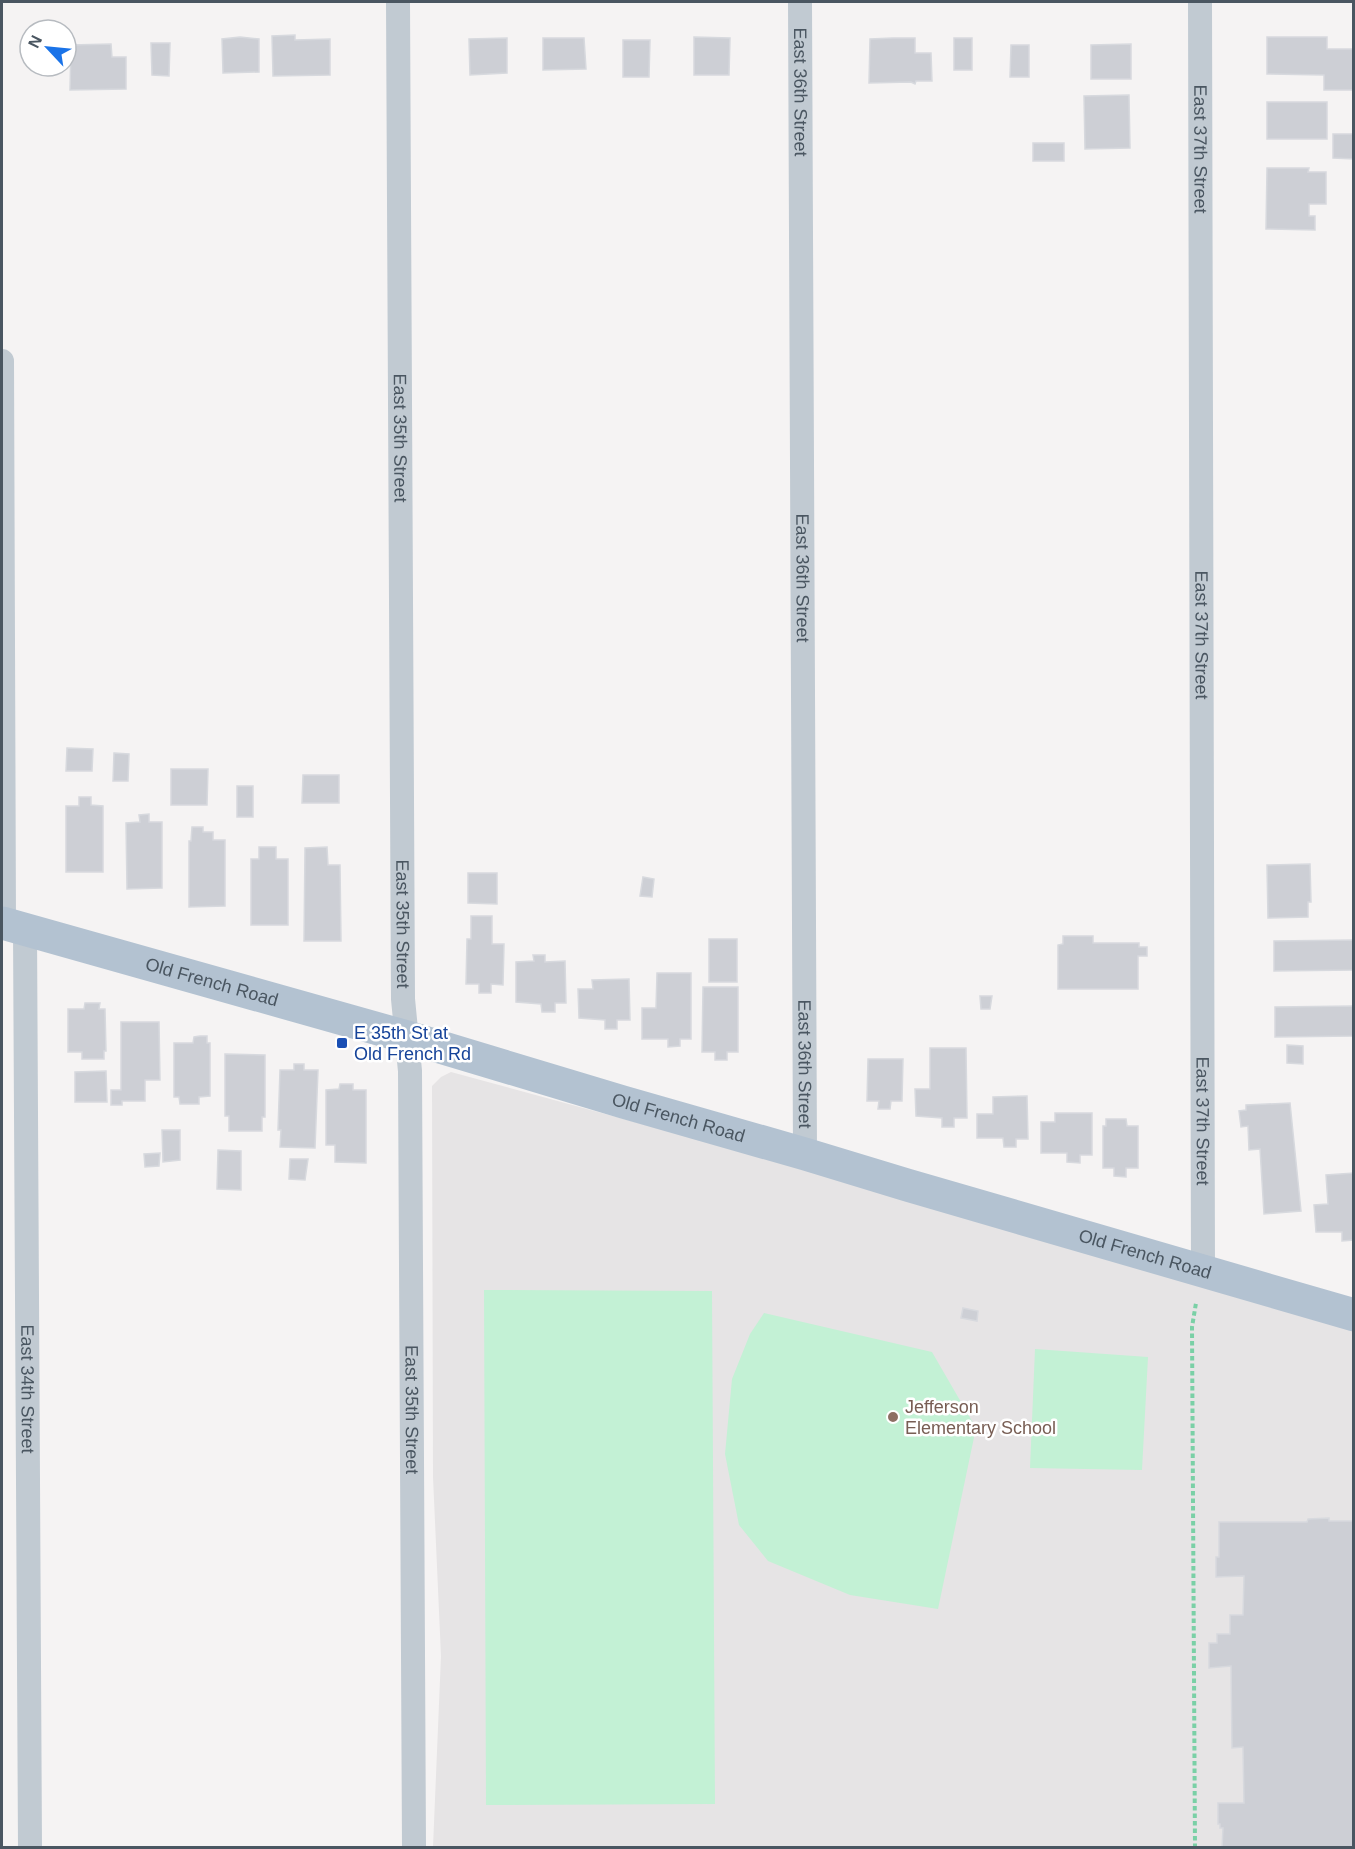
<svg xmlns="http://www.w3.org/2000/svg" width="1355" height="1849" font-family="Arial,sans-serif">
	<rect width="100%" height="100%" fill="#f5f3f3"/>
	<path fill="#e6e4e5" d="M451,1072l283,77 619,179v519h-920l8,-191 -8,-179 -1,-391 9,-9z"/>
	<path fill="#c3f1d5" d="M484,1290l228,1 3,513 -229,1z
		M764,1313l168,39 44,76 -38,181 -88,-14 -82,-34 -29,-36 -14,-71 7,-75 18,-45z
		M1035,1349l113,8 -6,113 -112,-2z"/>
	<path fill="#cdcfd5" stroke="#d7d9de" stroke-width="1.5" d="M295,35v5l35,-1v36l-57,1 -1,-40z
		M240,37l19,2v33l-36,1 -1,-34z
		M694,37l36,1 -1,37h-35z
		M1267,37h60v12h27v41h-30v-15l-57,-1z
		M507,38v35l-37,2 -1,-36z
		M543,38h41l2,31 -43,1z
		M893,38h22v15h16l1,28h-16l-1,3 -4,-2 -42,1 1,-44z
		M954,38h18v32h-18z
		M623,40h27l-1,37h-26z
		M151,43h19l-1,33 -17,-1z
		M111,44l1,13h14v32l-56,1 1,-45z
		M1131,44v35h-40v-34z
		M1011,45h18v32h-19z
		M1129,95l1,53 -45,1 -1,-53z
		M1267,102h60v37h-60z
		M1333,134h21v25l-21,-1z
		M1033,143h31v18h-31z
		M1267,168h42l-1,4h18v32h-17v12h6v14l-49,-1z
		M67,748l26,1 -1,22h-26z
		M114,753l15,1 -1,27h-15z
		M171,769h37l-1,36h-36z
		M303,775h36v28h-37z
		M237,786h16v31h-16z
		M79,797h12v8l12,1v66h-37v-66h13z
		M149,814v8h13v66l-35,1 -1,-66 14,-1 -1,-7z
		M192,827h11v5h10v8h12v66l-36,1v-66h2z
		M259,847h17v12h12v66h-37v-66h8z
		M327,847l1,18h12l1,76h-37l1,-93z
		M1310,864l1,38h-3v15l-40,1 -1,-53z
		M468,873h29v31l-29,-1z
		M643,877l11,2 -2,18 -12,-1z
		M471,916h21v28h12l-1,41 -12,-1v9h-12v-9h-13l1,-45h4z
		M1063,936h30v7h46v4h8v9h-9v33h-80v-44l5,-1z
		M709,939h28v43h-28z
		M1354,940v30l-80,1v-30z
		M533,955h12v7l20,-1 1,42h-11v9h-13l-1,-8 -25,-2v-40l18,-1z
		M657,973h34v66h-11v7l-12,1v-8h-26v-31h14z
		M629,979l1,41h-13v9h-12v-9l-26,-2 -1,-29h15l-1,-9z
		M703,987h35v65h-11v8h-12v-8h-13z
		M980,996h12l-2,13h-9z
		M85,1003h15l-1,6h6l1,42h-2v8h-22v-7h-14v-43h16z
		M1354,1006v30l-79,1v-30z
		M121,1022h38l1,58h-15v21h-23v4h-11v-15h10z
		M200,1036h7v7h3v53l-11,1v7h-19l-1,-7h-5v-54h19l1,-6z
		M1287,1045l16,1v18l-16,-1z
		M930,1048h36l1,70h-13v9h-12v-9l-26,-2 -1,-27h15z
		M225,1054l40,1v62h-3v14h-33v-15h-4z
		M868,1059h35l-1,42h-11l-1,8h-12l1,-8h-12z
		M294,1064h10v6h14l-3,78 -35,-1 1,-17h-3l2,-60h14z
		M106,1071l1,31h-32v-30z
		M340,1084h13v6h13v73l-31,-1v-17h-9v-55l13,-1z
		M1027,1096l1,43h-12v8h-12l-1,-9h-26v-24h16v-17z
		M1290,1103l11,108 -37,3 -4,-65 -11,1 -1,-24 -7,1 -2,-16 7,-1v-5z
		M1055,1113h37v42h-12v8l-13,-1v-9h-26v-31h14z
		M1106,1119h20l1,7h11v42h-12v9l-12,-1v-8h-11v-42h3z
		M162,1130h18v30l-17,2z
		M218,1150l23,1v39l-24,-1z
		M160,1153l-1,13 -14,1 -1,-13z
		M290,1159h18l-3,21 -16,-1z
		M1354,1173v67l-12,1v-9h-26l-2,-27 14,-1 -2,-29z
		M963,1308l15,3 -1,10 -16,-3z
		M1329,1518v3h25v327h-132l1,-20h-3v-4h-2v-21h26l-1,-56 -11,1 -1,-82 -22,2v-25h8v-9h13v-19h13l1,-39 -28,1v-20h3v-35h88l1,-3z"/>
	<g fill="none" stroke-linecap="round" stroke-linejoin="round">
		<path stroke="#7ad0a6" stroke-width="4" stroke-dasharray="4.5 3" stroke-linecap="butt" d="M1195,1848l-3,-521 4,-24"/>
		<g stroke="#c1cad2" stroke-width="24">
			<path id="s1" d="M398,2l5,997 7,72 4,777"/>
			<path id="s2" d="M800,2l5,1152"/>
			<path id="s3" d="M1200,2l3,1267"/>
			<path d="M2,361l2,562"/>
			<path id="s4" d="M25,930l5,918"/>
		</g>
		<path stroke="#b3c2d1" stroke-width="33" id="s5" d="M2,923l405,114 216,65 182,52 102,31 447,130"/>
	</g>
	<rect fill="#1a4fb4" stroke="#fff" stroke-width="2" x="336" y="1037" width="12" height="12" rx="3"/>
	<circle fill="#8d6e63" stroke="#fff" stroke-width="2" cx="893" cy="1417" r="6"/>
	<g text-anchor="middle" dominant-baseline="central" stroke-width="5" stroke-linejoin="round" paint-order="stroke">
		<g font-size="18" fill="#4a5661" stroke="#fff">
			<text stroke="none"><textPath href="#s2" startOffset="90">East 36th Street</textPath></text>
			<text stroke="none"><textPath href="#s3" startOffset="147">East 37th Street</textPath></text>
			<text stroke="none"><textPath href="#s1" startOffset="436">East 35th Street</textPath></text>
			<text stroke="none"><textPath href="#s2" startOffset="576">East 36th Street</textPath></text>
			<text stroke="none"><textPath href="#s3" startOffset="633">East 37th Street</textPath></text>
			<text stroke="none"><textPath href="#s1" startOffset="922">East 35th Street</textPath></text>
			<text stroke="none"><textPath href="#s5" startOffset="218">Old French Road</textPath></text>
			<text stroke="none"><textPath href="#s2" startOffset="1062">East 36th Street</textPath></text>
			<text stroke="none"><textPath href="#s5" startOffset="704">Old French Road</textPath></text>
			<text stroke="none"><textPath href="#s3" startOffset="1119">East 37th Street</textPath></text>
			<text stroke="none"><textPath href="#s5" startOffset="1190">Old French Road</textPath></text>
			<text stroke="none"><textPath href="#s4" startOffset="459">East 34th Street</textPath></text>
			<text stroke="none"><textPath href="#s1" startOffset="1408">East 35th Street</textPath></text>
		</g>
		<g font-size="18" fill="#164399" stroke="#fff" text-anchor="start">
			<text x="354" y="1033">E 35th St at<tspan x="354" dy="21">Old French Rd</tspan></text>
		</g>
		<g font-size="18" fill="#785e54" stroke="#fff" text-anchor="start">
			<text x="905" y="1407">Jefferson<tspan x="905" dy="21">Elementary School</tspan></text>
		</g>
	</g>
	<rect width="1355" height="1849" fill="none" stroke="#4a5661" stroke-width="6"/>
	<g transform="translate(48 48) rotate(296)"><circle r="28" fill="#ffffff" stroke="#b7bbc0" stroke-width="1.5"/>
	<path d="M0-4.5L10 22L0 15L-10 22Z" fill="#1a73e8"/>
	<text y="-9" font-size="16" font-weight="bold" text-anchor="middle" fill="#4a5661">N</text>
	</g>
</svg>
